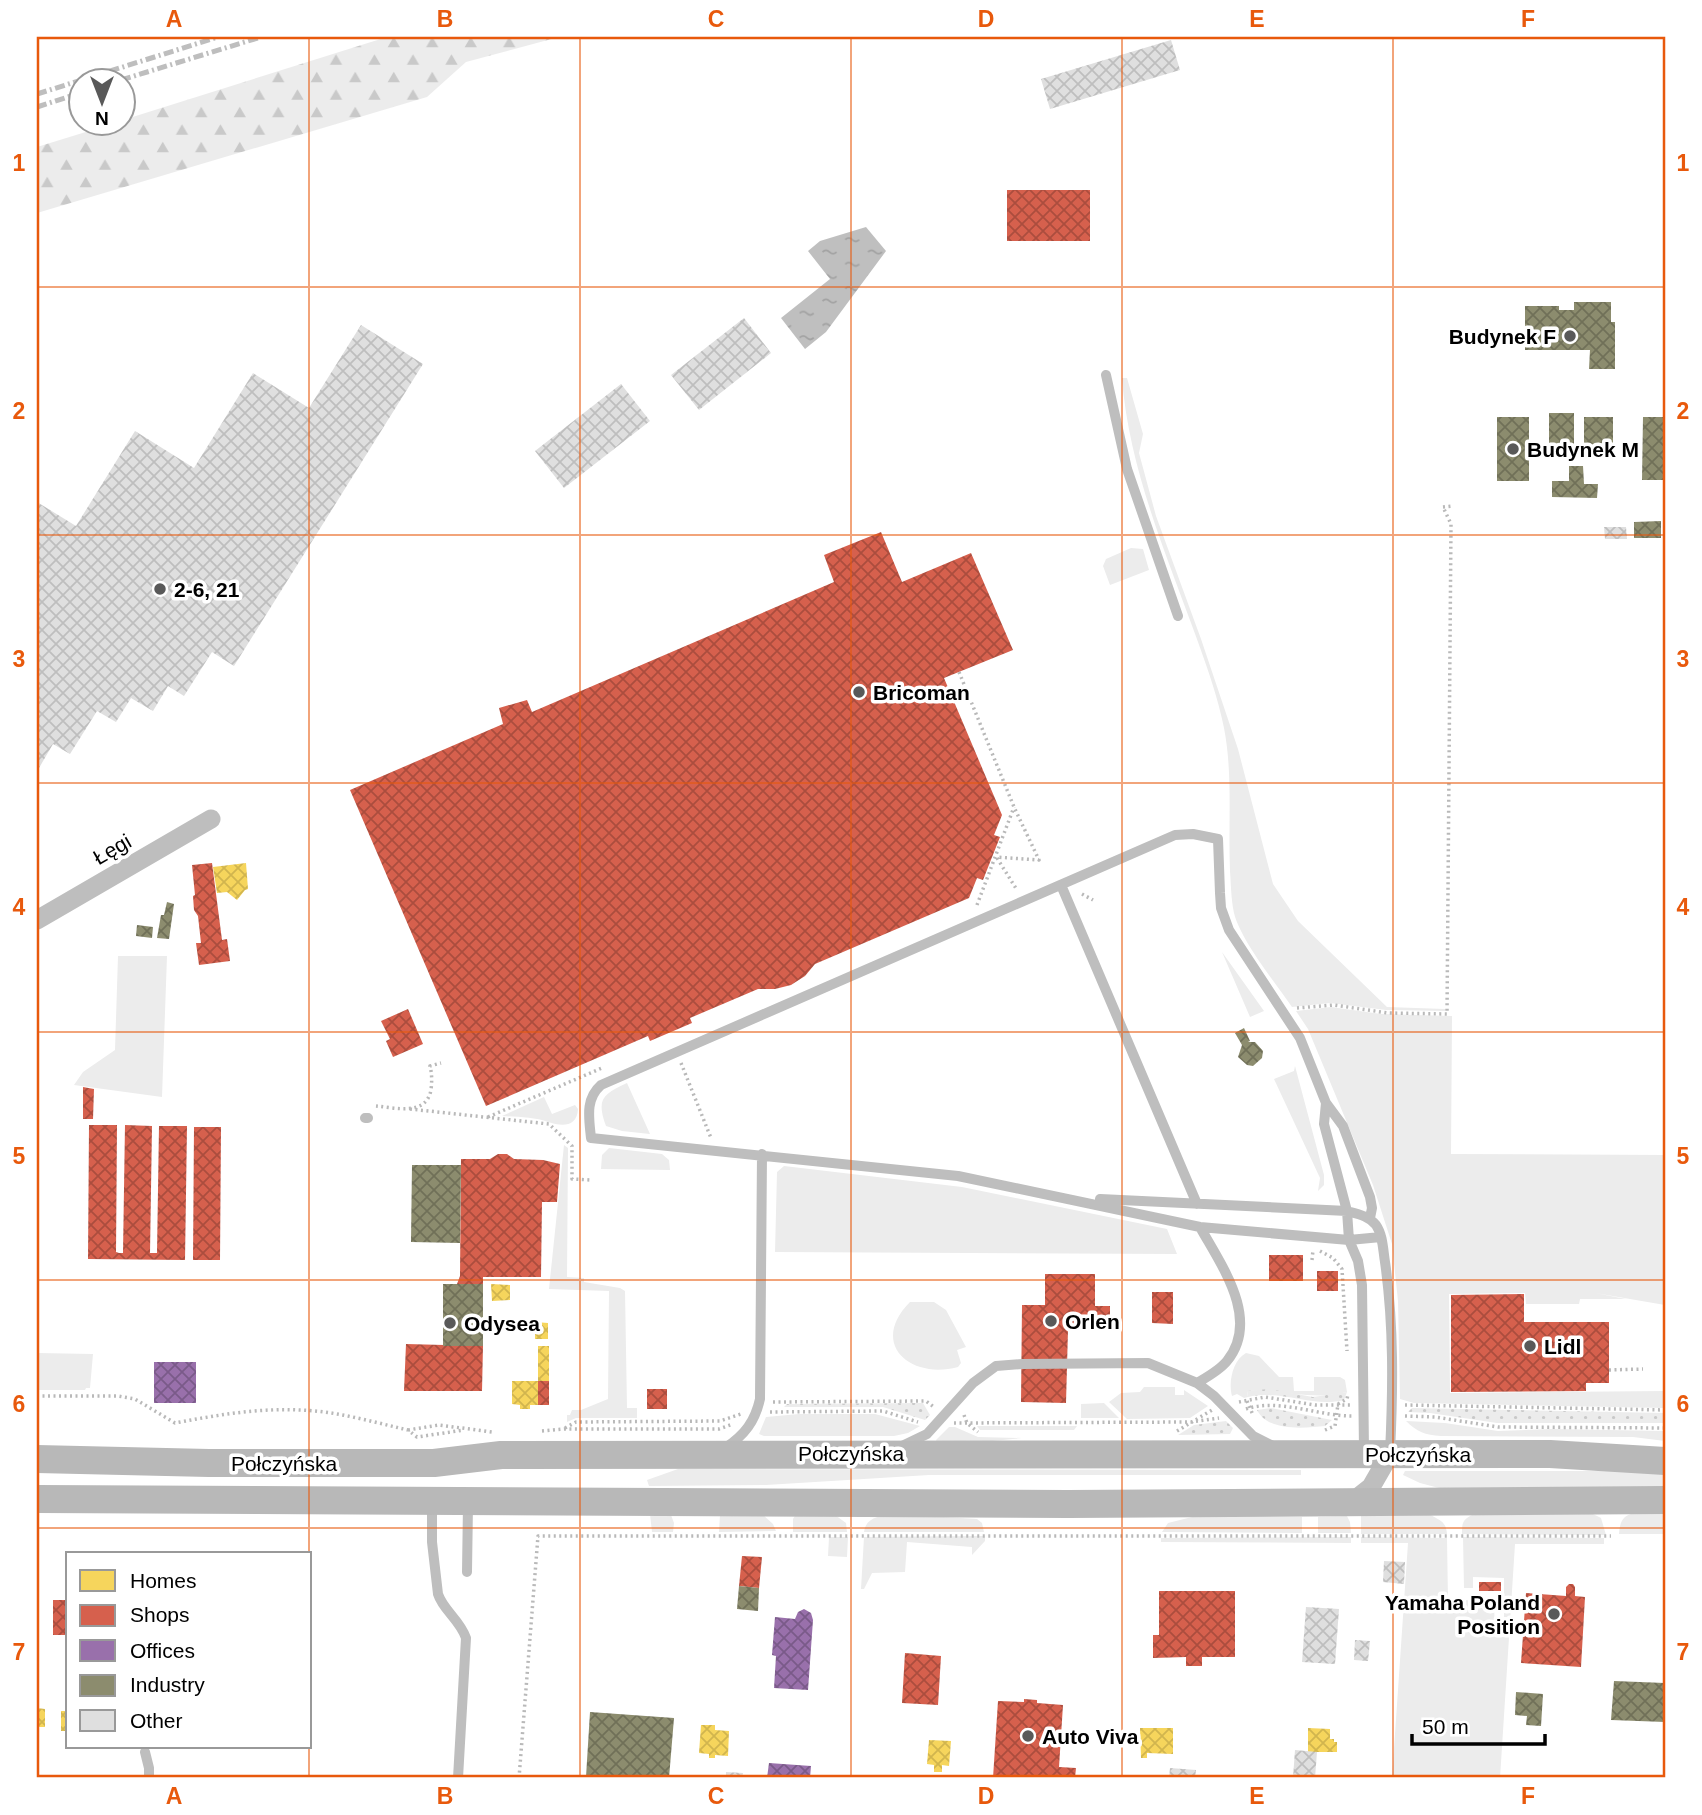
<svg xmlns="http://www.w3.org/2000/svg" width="1702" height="1815" font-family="Arial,sans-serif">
	<defs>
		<pattern id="forest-firs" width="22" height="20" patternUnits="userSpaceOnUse" patternTransform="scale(1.75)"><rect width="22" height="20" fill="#ececec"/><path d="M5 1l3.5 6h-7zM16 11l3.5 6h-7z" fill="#c9c9c9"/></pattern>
		<pattern id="park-dots" width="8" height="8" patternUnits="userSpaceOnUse" patternTransform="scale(1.75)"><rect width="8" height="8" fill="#ececec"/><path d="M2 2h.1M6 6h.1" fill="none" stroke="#c9c9c9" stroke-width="1.8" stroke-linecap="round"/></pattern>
		<pattern id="water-ripples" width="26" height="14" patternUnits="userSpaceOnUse" patternTransform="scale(1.75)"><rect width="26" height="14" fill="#bfbfbf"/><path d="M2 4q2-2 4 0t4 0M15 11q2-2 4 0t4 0" fill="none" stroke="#a2a2a2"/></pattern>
		<pattern id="homes-cross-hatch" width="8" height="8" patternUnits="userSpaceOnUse" patternTransform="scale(1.75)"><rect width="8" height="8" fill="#f6d55c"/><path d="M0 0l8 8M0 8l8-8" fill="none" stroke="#d1b54e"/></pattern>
		<pattern id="shops-cross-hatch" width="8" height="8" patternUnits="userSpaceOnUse" patternTransform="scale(1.75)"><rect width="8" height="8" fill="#d6604d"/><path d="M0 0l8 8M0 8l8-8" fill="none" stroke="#ab4d3e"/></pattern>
		<pattern id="offices-cross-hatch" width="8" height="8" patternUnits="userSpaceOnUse" patternTransform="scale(1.75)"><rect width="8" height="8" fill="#9970ab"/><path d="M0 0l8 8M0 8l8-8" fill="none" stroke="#7a5a89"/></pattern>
		<pattern id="industry-cross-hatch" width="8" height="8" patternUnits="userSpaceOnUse" patternTransform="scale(1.75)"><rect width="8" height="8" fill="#8c8c6e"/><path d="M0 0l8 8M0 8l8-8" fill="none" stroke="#707058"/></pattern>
		<pattern id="building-cross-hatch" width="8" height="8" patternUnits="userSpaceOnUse" patternTransform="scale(1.75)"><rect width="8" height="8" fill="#dfdfdf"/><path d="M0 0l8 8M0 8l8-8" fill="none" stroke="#bebebe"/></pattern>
	</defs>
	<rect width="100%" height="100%" fill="#fff"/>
	<path fill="#ececec" d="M1122,378h5l16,56 -4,19 17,63 45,123 37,110 35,135 25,37 89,86 58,2v2l-59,-1 -56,-7 -38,4c-17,-25 -51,-66 -58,-94 -3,-14 -3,-29 -4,-42 -2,-48 3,-97 -6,-143 -6,-30 -16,-58 -26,-86 -31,-86 -69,-172 -76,-264z
		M1131,548l12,1 6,21 -39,15 -7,-19 3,-7z
		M1222,952l42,59 -14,6z
		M118,956h49l-5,141 -88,-12 9,-13 32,-22z
		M1331,1007l50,7 71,2 -1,138 214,1v150l-70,-12 31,6h-46l-1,5h-53l-1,-11 -76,1 1,99 215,-2v17l-251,-5 -14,-4 -2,-98 -6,-57 -19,-59 -65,-156 -12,-18z
		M1295,1066l29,109v10l-6,6 2,-13 -46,-99 20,-8z
		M627,1083l23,51 -28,-3 -16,-5c-10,-27 -3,-32 21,-43z
		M544,1097l8,17 23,-9 3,4c-1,19 -17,17 -30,13 -13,-5 -32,-5 -46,-6z
		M564,1145l4,3 -1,129 17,1v4l36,6 5,3 2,117h10v10h-61l-9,4v-7h3l2,-5h9l27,-11 1,-108 -60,-2z
		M609,1148l53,6 7,6 1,10 -69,-1 1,-14z
		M784,1166l178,21 205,42 10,25 -402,-2 2,-80z
		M910,1302h24l12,8 20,37 -9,3 4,13 -3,4c-49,13 -89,-24 -48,-65z
		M37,1353l56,1 -3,34h-4l-1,2h-48z
		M1246,1353l13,3 20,21h14l1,14h20v-14h26l5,3 2,12c-34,9 -66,-3 -100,-1l1,6 -4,1 -7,-4 -5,2c-4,-14 1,-36 14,-43z
		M1144,1387h31v8h9v-5l24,16 -18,12 -63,1 -18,-17 12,-9 19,-1z
		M1104,1403l15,15h-38v-14z
		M799,1414h76l45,12 -12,7 -14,3h-130l-5,-2 7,-17z
		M1406,1421l39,2 53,8 54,-2 113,2v10l-32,-4 -192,-1c-16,-1 -24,-4 -35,-15z
		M949,1427h6l23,10 44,1 -61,6 -24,-1 -1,-3z
		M678,1469l623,1v5h-372l-163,10 -117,1 -2,-6z
		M1405,1471h260v16l-226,1 -19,-5 -17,-8z
		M761,1513l12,11 3,7 -57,1 1,-17z
		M1634,1513h31v21h-46c1,-12 3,-18 15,-21z
		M650,1514l21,1 3,8 -1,9h-21z
		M796,1514l39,1 11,8 1,9h-54v-13z
		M893,1514l84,5 5,4 2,9h-120c2,-15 16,-16 29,-18z
		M1593,1514l8,4 5,17 -144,-1c0,-10 0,-14 10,-19z
		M1431,1515c9,6 15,6 16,19h-86v-18z
		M1196,1516l106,1v16l-140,-1 6,-9z
		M1347,1516l3,6 1,11h-33v-16z
		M985,1536v5l-13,14v-8l-65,-5 -2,30 -33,1 -8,16h-3l3,-52z
		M829,1537h19l-1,20 -19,-1z
		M1351,1537v6l-190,-1v-4z
		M1361,1537l86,1 1,63 24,-1 1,4h21l1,28 9,-1v-18l-4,-1v-9h4v-25l-31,-1v11h-9l-1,-51 141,1v6h-89l-15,234h-108l16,-235h-47z"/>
	<path fill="url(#forest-firs)" d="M387,37h172l-93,25 -39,35 -390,116v-66l78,-24 7,-1 1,-2z"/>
	<path fill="url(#park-dots)" d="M1269,1389l44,8 34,-5 -3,8c-32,8 -64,-11 -96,-3l-1,-6z
		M923,1403l7,12 -5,5 -42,-13h-99l3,-3z
		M1271,1408l61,12 -7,6c-20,2 -57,6 -68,-16z
		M1412,1408l253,5v10h-168l-67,-10 -22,-1z
		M1226,1421l7,7 -3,6 -52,1 16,-10z
		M977,1426h100l-3,4h-94z"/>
	<path fill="url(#water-ripples)" d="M866,227l20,24 -60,81 -21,17 -24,-31 49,-39 -22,-28 12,-10z"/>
	<path fill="url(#homes-cross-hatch)" d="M246,863l2,26 -3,1 -8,10 -10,-8 -10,1 -4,-26z
		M491,1284l19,1v15l-18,1z
		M535,1322l13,1v16h-13z
		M538,1346h11v35h-11z
		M512,1381h26v24h-8v4h-10v-4l-8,-1z
		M37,1708l8,1v18h-8z
		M61,1711h7v20h-7z
		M701,1725h14v5l14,1 -1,25 -13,-1v3h-6v-4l-10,-1z
		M1140,1728h33v26l-26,-1v5h-6z
		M1308,1728l22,1v10h4v3h3v10h-29z
		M929,1740l22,1 -2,25 -7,-1v7h-8v-7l-7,-1z"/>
	<path fill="url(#shops-cross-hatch)" d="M1007,190h83v51h-83z
		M881,532l21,50 69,-29 42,97 -69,28 58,137 -8,20 6,2 -17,43 -6,-2 -8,20 -154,66 -10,12 -14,9 -16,4h-17l-68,29 2,5 -42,18 -2,-5 -162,70 -136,-316 153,-66 -4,-16 28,-8 5,12 302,-130 -10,-27z
		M212,863l10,77 5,-1 3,22 -31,4 -3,-22h5l-3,-27 -4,-6 -1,-14 2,-1 -3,-30z
		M408,1009l15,35 -30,13 -7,-16 4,-2 -9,-18z
		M83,1087l11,2 -1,30h-10z
		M89,1125h28l-1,127 3,1h4l2,-128 27,1 -2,127h7l2,-127h28l-2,134 -97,-1z
		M194,1127h27l-1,133h-27z
		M498,1154h9l7,5 29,1 17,4 -3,38h-15l-1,75h-58v7h-26l3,-8 1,-117h29z
		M1269,1255h34v26h-34z
		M1317,1271h21v20h-21z
		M1045,1274h50v32h15v17h-8v7h-34l-2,73 -45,-1 1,-97h23z
		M1152,1292h21v32l-21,-1z
		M1524,1294v28h85v61h-23v8l-135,1v-97z
		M406,1344l77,2 -1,45h-78z
		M538,1381h11v24h-11z
		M647,1389h20v20h-20z
		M742,1556l20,1 -3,31 -20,-2z
		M1479,1582h22v9h-22z
		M1569,1584h4l2,3v9l10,1 -4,70 -60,-4 5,-70 40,3v-9z
		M1159,1591h76v66h-33v9h-16v-9l-33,1v-23h6z
		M53,1600h15v35h-15z
		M905,1653l36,3 -3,49 -36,-2z
		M1024,1699l13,1v3l26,2 -4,62 17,1 -1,10h-82l5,-77 26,1z"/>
	<path fill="url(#offices-cross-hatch)" d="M154,1362h42v41h-42z
		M804,1609l7,4 2,7 -5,70 -34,-2 2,-32 -4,-1 3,-38 20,2 3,-7z
		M769,1763l42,3 -1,12h-43z"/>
	<path fill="url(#industry-cross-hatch)" d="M1574,302h37v20h4v47h-26l1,-19h-65v-44h34v4h15z
		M1549,413h25v33h-25z
		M1497,417h32v64h-32z
		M1584,417h29v32h-29z
		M1643,417h22v63h-23z
		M1569,466h14l1,18h14l-1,14 -45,-1v-16h17z
		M1661,521v17h-27v-16z
		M167,902l7,2 -5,35 -12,-1 4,-23h3z
		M137,925l16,2 -1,11 -16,-2z
		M1244,1028l6,13 -2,1h7l8,9 -1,7 -9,8 -6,-1 -9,-8 4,-12 -7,-12z
		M412,1165h49l-1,78 -49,-1z
		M443,1284h40v62h-40z
		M739,1586l20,2 -1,23 -21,-2z
		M1614,1681l51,2v39l-54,-2z
		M1516,1692l27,2 -2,32 -15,-1 1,-9 -12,-1z
		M590,1712l84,6 -5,60 -83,-1z"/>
	<path fill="url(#building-cross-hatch)" d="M1171,40l9,30 -130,39 -9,-30z
		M744,318l27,35 -72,57 -28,-35z
		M361,325l62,39 -189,302 -22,-14 -28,44 -16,-10 -15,25 -22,-13 -15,24 -19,-11 -27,43 -17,-10 -14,24 -2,-2v-264l39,24 59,-95 59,37 59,-95 56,35z
		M621,384l29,37 -86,67 -29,-37z
		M1604,527h22l1,12h-22z
		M1384,1561l21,1 -1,22 -21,-2z
		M1306,1607l33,2 -4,55 -33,-2z
		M1355,1640l15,1 -2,20 -14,-1z
		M1295,1750l22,2 -2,26h-22z
		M1170,1768l26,2 -1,8h-26z
		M726,1772l17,1 -1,5h-16z"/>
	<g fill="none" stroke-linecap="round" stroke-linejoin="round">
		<path stroke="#b9b9b9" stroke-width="3.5" stroke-dasharray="2 3.5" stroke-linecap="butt" d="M1443,507l9,-1
			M959,672l55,135 25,53 -43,-3
			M997,858l20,32
			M1082,894l11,6
			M977,905l37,-98
			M1297,1008l37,-3 54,8 59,1 4,-490 -8,-17
			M681,1063l30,75
			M376,1106c20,2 50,10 55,-16 1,-9 1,-16 -1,-24l11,-3
			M410,1109l139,15 23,22v33l19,1
			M488,1117l114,-49
			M1320,1251l13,7 9,11 5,82
			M1312,1260l1,-10
			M1609,1370l34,-1
			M37,1396h81l17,3 40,24c42,-8 83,-15 125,-13 36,1 73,12 108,20l9,7 47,-7
			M1247,1401l6,14
			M773,1402l153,-1 9,7
			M1239,1402l26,-5 50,8h36
			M1405,1405l260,5
			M1246,1409c33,-11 72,7 106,7
			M770,1412l113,-1 35,11
			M964,1415l3,8 11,9
			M1405,1416l30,1 63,10 167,1
			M954,1423l237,-1 28,-4
			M565,1428l11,-6 144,-1 21,-7
			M408,1430l31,-5 53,7
			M1325,1430l10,-4 3,-22 9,-5 1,-5
			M542,1431l22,-2h155l14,-5
			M1177,1431l35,-21
			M519,1778l19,-242h1073"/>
		<path stroke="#bebebe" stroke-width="10" d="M1106,375l21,94 51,147
			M1061,885l136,319
			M1326,1103l-2,21 23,87 2,29 9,21 4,24 2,166
			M365,1118h3
			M1100,1199l247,12c11,3 22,5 29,14 7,10 7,25 9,37 9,63 8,128 5,191
			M1370,1218l2,-10 -2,-11 -27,-71 -17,-23 -26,-65 -71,-108 -8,-22 -1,-15 -2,-54 -25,-5 -18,1 -574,250c-16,14 -12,33 -10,53l367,38 242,51 149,13 32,-3
			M1197,1383c10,-6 23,-13 30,-22 34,-42 -6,-96 -27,-134
			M902,1446l25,-12 46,-51 23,-17 26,-2 126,-1 49,20 17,13 39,40 20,10
			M725,1448c20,-13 30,-27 35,-49l2,-245
			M432,1504v38l6,52c5,16 22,26 28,44l-8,140
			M467,1572l1,-68
			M145,1752l4,16v10"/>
		<path stroke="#bebebe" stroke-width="19" d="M37,920l174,-101
			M1352,1502l19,-15 19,-33"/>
		<path stroke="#b8b8b8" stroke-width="28" d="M37,1459l172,4h225l67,-8 1049,-1 115,7
			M37,1499l1031,5 597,-4"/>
		<path stroke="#bebebe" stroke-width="5" stroke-dasharray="10 3.5 2 3.5" stroke-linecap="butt" d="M121,80l140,-43
			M37,94l181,-57
			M37,107l43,-14"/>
	</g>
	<path fill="none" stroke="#e8590c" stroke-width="2" stroke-opacity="0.55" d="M309,37v1517M580,37v1741M851,37v1741M1122,37v1741M1393,37v1741M37,287h1628M37,535h1628M37,783h1628M37,1032h1628M37,1280h1628M37,1528h1628M309,1747v31"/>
	<g fill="#595959" stroke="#fff" stroke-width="2.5">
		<circle cx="1570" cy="336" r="7"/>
		<circle cx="1513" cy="449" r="7"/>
		<circle cx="160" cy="589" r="7"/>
		<circle cx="859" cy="692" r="7"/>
		<circle cx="1051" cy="1321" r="7"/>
		<circle cx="450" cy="1323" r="7"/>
		<circle cx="1530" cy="1346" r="7"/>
		<circle cx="1554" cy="1614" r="7"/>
		<circle cx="1028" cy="1736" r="7"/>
	</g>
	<g text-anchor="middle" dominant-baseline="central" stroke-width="7" stroke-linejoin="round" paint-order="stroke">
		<g font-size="21" font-weight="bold" fill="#000" stroke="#fff" text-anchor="start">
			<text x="1556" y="336" text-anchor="end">Budynek F</text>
			<text x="1527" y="449">Budynek M</text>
			<text x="174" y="589">2-6, 21</text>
			<text x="873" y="692">Bricoman</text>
			<text x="1065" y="1321">Orlen</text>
			<text x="464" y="1323">Odysea</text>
			<text x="1544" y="1346">Lidl</text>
			<text x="1540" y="1602" text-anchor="end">Yamaha Poland<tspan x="1540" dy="24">Position</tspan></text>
			<text x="1042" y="1736">Auto Viva</text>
		</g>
		<g font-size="21" fill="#000" stroke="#fff">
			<text transform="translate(112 849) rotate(-30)">Łęgi</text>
			<text x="851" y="1453">Połczyńska</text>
			<text x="1418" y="1454">Połczyńska</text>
			<text x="284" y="1463">Połczyńska</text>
		</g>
	</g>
	<rect width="1702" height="1815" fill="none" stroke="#ffffff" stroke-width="77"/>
	<rect x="66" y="1552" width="245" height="196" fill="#ffffff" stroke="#999999" stroke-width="2"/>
	<rect x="80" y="1570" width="35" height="21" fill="#f6d55c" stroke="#999999" stroke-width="2"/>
	<text x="130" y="1588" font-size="21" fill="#000000">Homes</text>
	<rect x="80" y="1605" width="35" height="21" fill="#d6604d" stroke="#999999" stroke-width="2"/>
	<text x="130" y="1622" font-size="21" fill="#000000">Shops</text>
	<rect x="80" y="1640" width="35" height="21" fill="#9970ab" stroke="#999999" stroke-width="2"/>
	<text x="130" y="1658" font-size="21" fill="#000000">Offices</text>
	<rect x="80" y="1675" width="35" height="21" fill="#8c8c6e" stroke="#999999" stroke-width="2"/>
	<text x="130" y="1692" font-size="21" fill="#000000">Industry</text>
	<rect x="80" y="1710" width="35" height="21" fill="#dfdfdf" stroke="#999999" stroke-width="2"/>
	<text x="130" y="1728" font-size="21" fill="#000000">Other</text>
	<g transform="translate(102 102) rotate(180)"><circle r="33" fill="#ffffff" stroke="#999999" stroke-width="2"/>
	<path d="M0-5L12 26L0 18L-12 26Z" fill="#595959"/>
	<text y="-10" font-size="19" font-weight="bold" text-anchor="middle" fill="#000000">N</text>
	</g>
	<path d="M1412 1734v10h133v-10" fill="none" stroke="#000000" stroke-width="3.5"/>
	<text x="1422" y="1734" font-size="21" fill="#000000" stroke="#ffffff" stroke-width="5" paint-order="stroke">50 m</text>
	<rect x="38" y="38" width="1626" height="1738" fill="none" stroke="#e8590c" stroke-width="2.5"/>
	<g font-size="23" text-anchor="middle" font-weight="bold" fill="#e8590c">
		<text x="174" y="27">A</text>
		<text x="445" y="27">B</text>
		<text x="716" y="27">C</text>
		<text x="986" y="27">D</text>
		<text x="1257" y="27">E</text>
		<text x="1528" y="27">F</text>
		<text x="19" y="171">1</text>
		<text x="1683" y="171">1</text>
		<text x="19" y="419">2</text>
		<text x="1683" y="419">2</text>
		<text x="19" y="667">3</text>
		<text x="1683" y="667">3</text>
		<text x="19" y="915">4</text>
		<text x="1683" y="915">4</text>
		<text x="19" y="1164">5</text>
		<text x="1683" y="1164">5</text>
		<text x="19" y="1412">6</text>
		<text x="1683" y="1412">6</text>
		<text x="19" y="1660">7</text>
		<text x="1683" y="1660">7</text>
		<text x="174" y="1804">A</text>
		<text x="445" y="1804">B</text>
		<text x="716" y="1804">C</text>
		<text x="986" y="1804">D</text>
		<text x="1257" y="1804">E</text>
		<text x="1528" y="1804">F</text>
	</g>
</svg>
